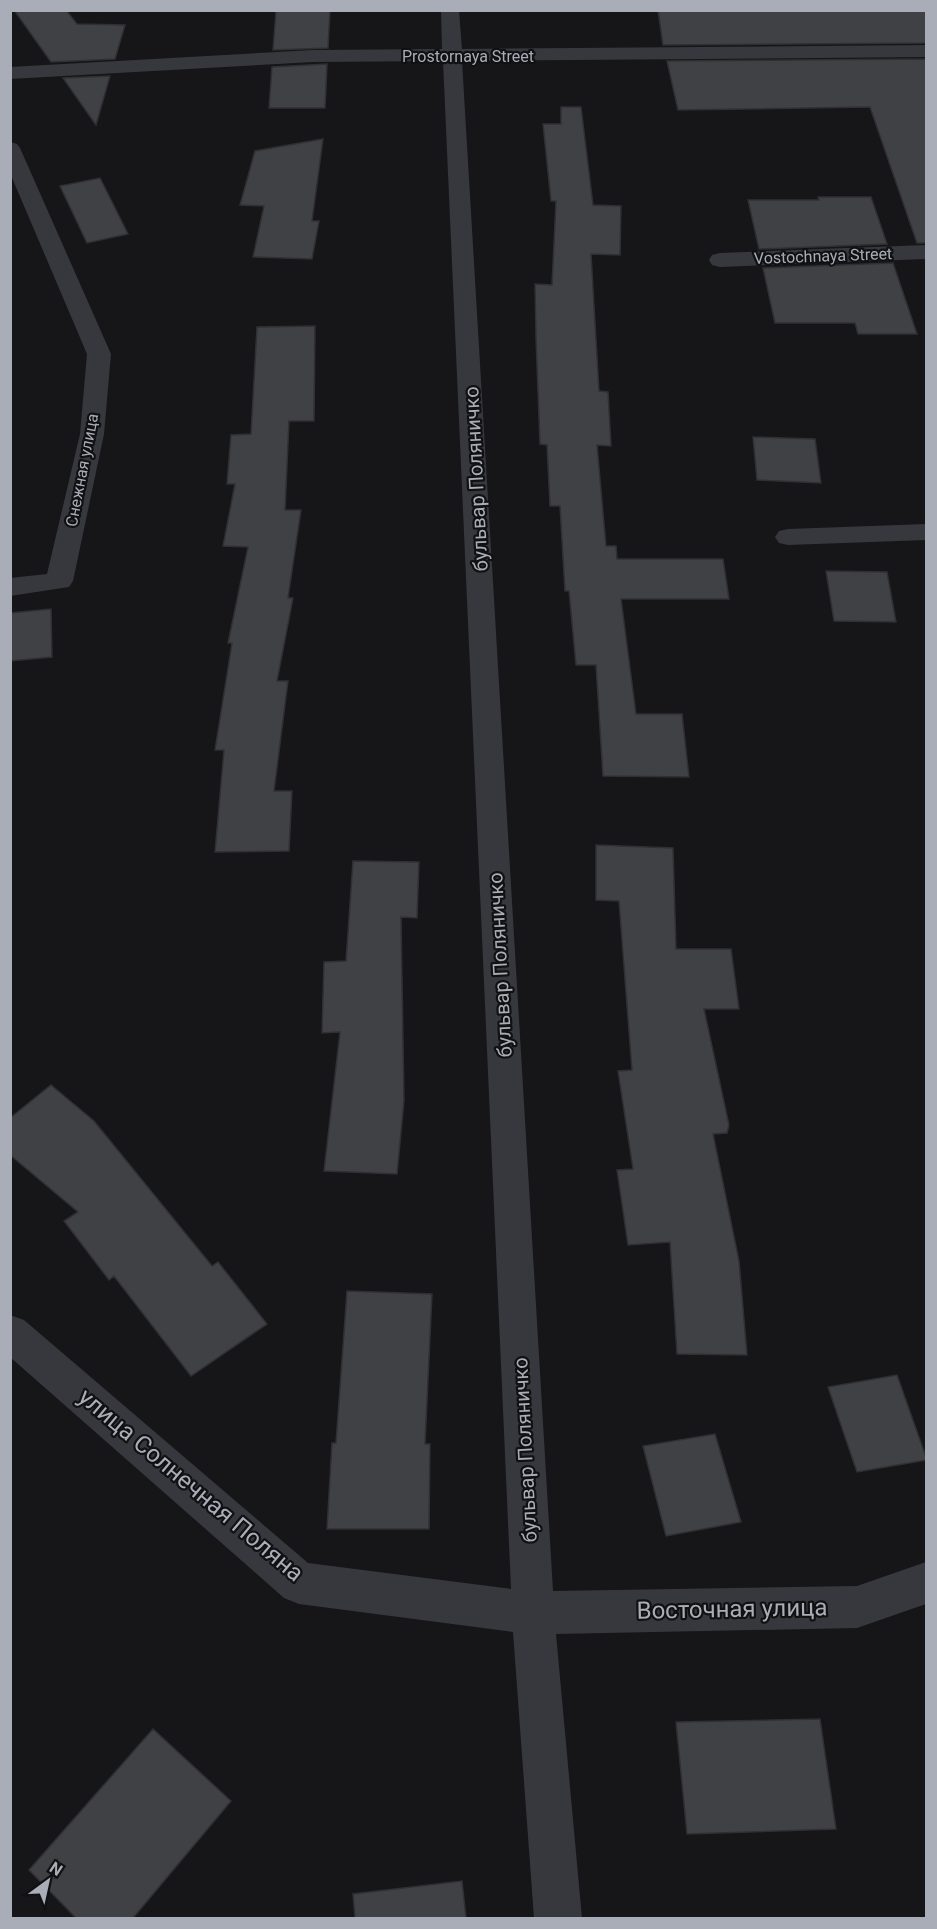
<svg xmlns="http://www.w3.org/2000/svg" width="937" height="1929" font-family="Roboto,sans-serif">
	<rect width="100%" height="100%" fill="#161618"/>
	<path fill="#404145" stroke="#303034" stroke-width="1.5" d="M14,10h52l11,14 48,1 -10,34 -64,3z
		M330,10l-2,38 -55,2 3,-39z
		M658,10h269v33l-264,2z
		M927,59v184h-10l-47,-136 -192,3 -11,-49z
		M327,64l-2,44h-56l3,-41z
		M110,76l-14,49 -33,-47z
		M561,107h20l12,98 28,1 -1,49 -29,-1 8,137 9,1 3,54 -14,-1 9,101h10l1,13h106l6,40h-108l15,115h46l7,63 -86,-1 -7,-111h-20l-7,-74h-4l-5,-85h-10l-3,-61 -7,-1 -4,-105 -1,-55 17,1 4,-84h-5l-8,-77h18z
		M323,139l-11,82h7l-7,38 -59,-2 11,-51 -24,-1 15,-54z
		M100,178l28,56 -41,9 -27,-57z
		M818,197h53l16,47 -128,5 -11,-49h71z
		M893,263l24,71h-59l-3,-11h-80l-12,-55z
		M315,326l-1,95h-25l-4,89h16l-13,88h5l-16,83h11l-14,110h18l-3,60 -74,1 9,-102h-9l17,-107h-4l20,-96 -25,-1 12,-62h-8l4,-49 20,-1 6,-107z
		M753,437l62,2 6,44 -64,-3z
		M826,571l61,1 9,50 -62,-1z
		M51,609l1,48 -42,4v-48z
		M596,845l77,3 3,101h55l8,60h-35l25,116 -2,8 -14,1 26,127 8,94 -70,-1 -7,-112 -42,3 -11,-75 16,-1 -15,-98 14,-1 -13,-169 -23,-1z
		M353,861l66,1 -2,56 -16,-1 3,184 -7,73 -73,-3 16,-139 -18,1 2,-71 22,-1z
		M51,1085l43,36 118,145 6,-4 49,62 -76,52 -77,-100 -5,4 -45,-59 14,-9 -68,-57v-37z
		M347,1291l85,3 -7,150h5l-1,85h-102l5,-86h4z
		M897,1375l30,85 -70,12 -29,-85z
		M715,1434l26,88 -75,14 -23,-90z
		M820,1719l16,110 -149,5 -11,-112z
		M153,1729l78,72 -98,117h-57l-47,-48z
		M462,1881l4,37h-111l-2,-24z"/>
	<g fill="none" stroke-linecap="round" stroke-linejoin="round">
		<path fill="#37383d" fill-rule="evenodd" d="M441,10h18l3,39 464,-4v12l-464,4 91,1530 304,-5 69,-24v42l-69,24 -301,6 26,284h-48l-21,-286 -214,-28 -15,-6 -274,-241v-42l14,5 284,243 203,26 -68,-1528 -130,1 -303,17v-12l303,-17 129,-1z
			M10,142l7,2 3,4 91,206 -7,80 -31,147 -4,6 -59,9v-18l37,-4 33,-140 7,-80 -77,-181z
			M926,245v14l-206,8 -8,-2 -3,-5 3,-5 8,-2z
			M926,524v16l-138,5 -9,-2 -4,-6 4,-6 9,-2z"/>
	</g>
	<g text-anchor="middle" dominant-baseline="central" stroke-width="4.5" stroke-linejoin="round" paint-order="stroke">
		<g font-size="16" fill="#a8adb8" stroke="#111113">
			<text x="468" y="56">Prostornaya Street</text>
			<text transform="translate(823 256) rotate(-2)">Vostochnaya Street</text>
			<text transform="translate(82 470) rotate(-79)">Снежная улица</text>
		</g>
		<g font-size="20" fill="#a8adb8" stroke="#111113">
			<text transform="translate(476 479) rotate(-93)">бульвар Поляничко</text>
			<text transform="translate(500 965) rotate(-93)">бульвар Поляничко</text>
			<text transform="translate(525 1450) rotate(-93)">бульвар Поляничко</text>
		</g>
		<g font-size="24" fill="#a8adb8" stroke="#111113">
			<text transform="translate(191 1485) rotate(40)">улица Солнечная Поляна</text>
			<text transform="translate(732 1609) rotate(-1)">Восточная улица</text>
		</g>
	</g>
	<rect width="937" height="1929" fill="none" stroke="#a8adb8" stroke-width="24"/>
	<g transform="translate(48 1881) rotate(33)" stroke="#111113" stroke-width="4.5" paint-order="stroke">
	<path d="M0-4.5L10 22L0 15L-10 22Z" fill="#a8adb8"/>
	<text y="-9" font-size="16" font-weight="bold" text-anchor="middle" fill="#a8adb8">N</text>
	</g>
</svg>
